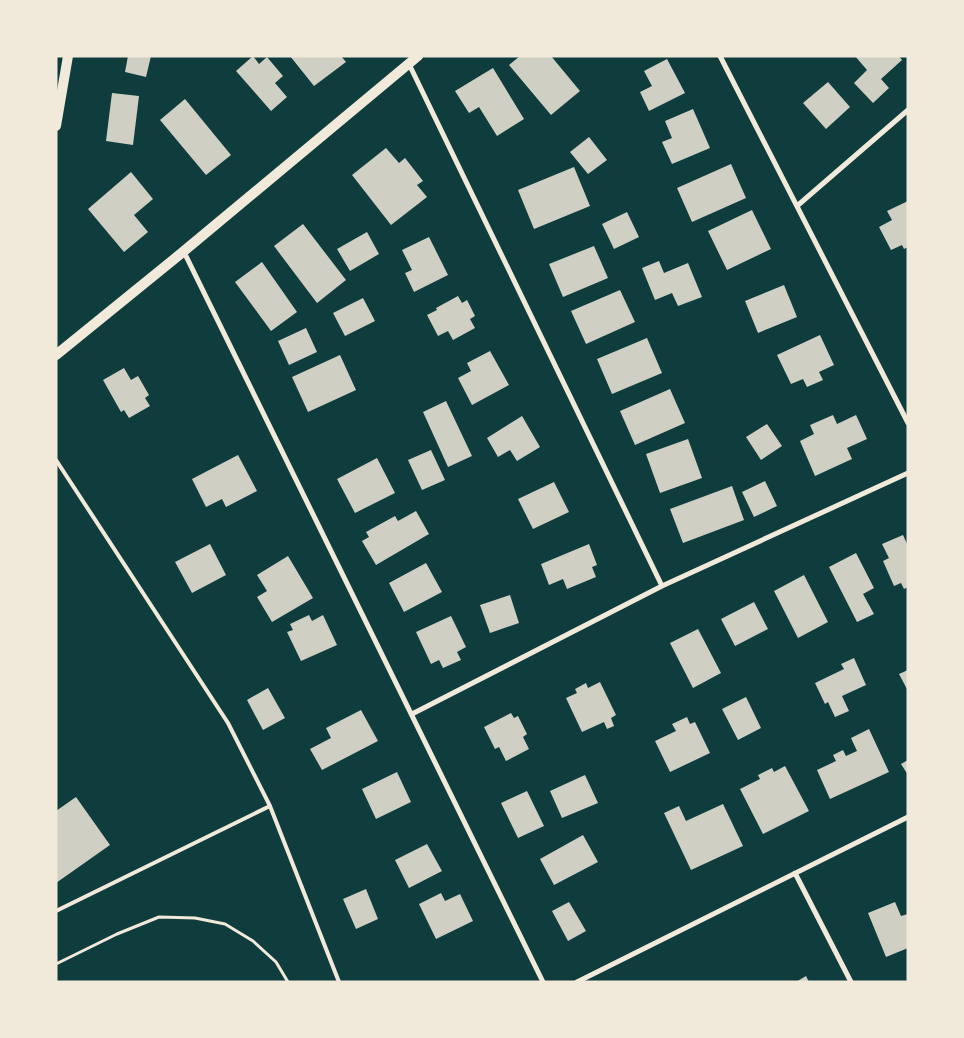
<svg xmlns="http://www.w3.org/2000/svg" width="964" height="1038" font-family="Arial,sans-serif">
	<rect width="100%" height="100%" fill="#0f3d3e"/>
	<path fill="#cfcfc3" d="M128,56h23l-5,21 -21,-5z
		M253,56l6,8 8,-7 16,19 -8,7 12,14 -16,14 -35,-40z
		M290,56h51l5,6 -32,24z
		M520,56h31l29,35 -29,24 -42,-50z
		M855,56h44l3,4 -21,19 8,9 -16,15 -19,-20 13,-13z
		M667,59l18,34 -36,18 -9,-19 12,-6 -8,-15z
		M493,68l31,51 -27,17 -18,-29 -10,6 -14,-22z
		M828,82l22,25 -24,22 -23,-26z
		M112,93l27,3 -6,49 -27,-4z
		M185,99l46,56 -25,20 -46,-55z
		M693,109l17,39 -38,16 -10,-22 10,-4 -7,-17z
		M589,137l18,23 -19,14 -18,-22z
		M386,148l13,15 6,-5 18,23 -6,4 10,12 -36,28 -39,-50z
		M731,164l15,34 -54,24 -15,-34z
		M574,167l16,39 -56,23 -16,-39z
		M131,172l22,27 -19,16 14,17 -24,20 -36,-43z
		M908,201v46l-4,2 -2,-4 -11,5 -12,-23 13,-7 -5,-9z
		M752,210l19,39 -44,21 -19,-39z
		M627,212l12,25 -25,12 -12,-25z
		M303,224l43,56 -29,23 -43,-57z
		M367,232l12,22 -29,17 -13,-22z
		M429,237l19,38 -34,17 -9,-19 7,-3 -10,-20z
		M594,246l14,32 -45,19 -14,-33z
		M659,261l5,12 24,-10 14,34 -24,9 -6,-13 -17,7 -13,-32z
		M262,262l35,50 -26,19 -36,-49z
		M784,285l13,32 -39,16 -13,-32z
		M620,290l15,32 -49,22 -15,-33z
		M458,296l4,7 5,-3 8,16 -5,3 5,9 -22,12 -5,-9 -10,5 -11,-21 10,-5 -1,-2z
		M363,298l12,23 -30,15 -12,-23z
		M306,328l11,24 -28,13 -11,-24z
		M820,335l14,30 -15,7 4,8 -16,7 -4,-8 -12,5 -14,-29z
		M647,338l15,35 -50,21 -15,-35z
		M490,351l19,34 -37,20 -14,-27 13,-7 -4,-8z
		M340,355l16,35 -48,22 -16,-35z
		M124,368l7,12 7,-4 11,19 -4,3 5,8 -21,12 -5,-8 -3,2 -18,-32z
		M670,389l15,34 -50,22 -15,-34z
		M446,401l26,55 -24,11 -25,-55z
		M833,415l4,9 19,-9 11,24 -20,9 5,11 -37,17 -15,-35 14,-7 -4,-9z
		M522,416l18,31 -23,14 -7,-11 -12,7 -11,-19z
		M767,424l15,22 -21,14 -15,-23z
		M688,439l14,39 -42,15 -14,-39z
		M431,450l14,30 -23,10 -14,-30z
		M238,455l19,36 -31,16 -4,-8 -16,8 -14,-28z
		M377,458l18,35 -40,20 -18,-34z
		M765,481l12,25 -23,11 -12,-25z
		M554,482l15,30 -36,17 -15,-30z
		M732,486l12,34 -61,23 -13,-34z
		M416,511l13,23 -53,31 -14,-24 7,-4 -3,-5 29,-16 3,5z
		M903,535l5,11v41l-4,2 -3,-6 -7,3 -11,-25 6,-3 -7,-14z
		M210,544l16,31 -34,18 -17,-31z
		M589,544l8,21 -5,2 4,10 -29,12 -4,-10 -14,6 -8,-21z
		M856,553l18,35 -11,6 11,20 -17,8 -28,-55z
		M288,556l25,42 -41,24 -15,-25 10,-6 -10,-16z
		M426,563l16,29 -38,20 -15,-29z
		M804,575l24,47 -30,16 -24,-47z
		M510,595l9,28 -29,10 -10,-28z
		M754,602l14,27 -33,17 -14,-27z
		M309,615l3,6 11,-6 14,30 -36,16 -14,-29 6,-2 -3,-6z
		M451,616l15,31 -9,5 4,8 -18,8 -4,-8 -8,4 -15,-32z
		M698,629l23,44 -28,15 -23,-45z
		M854,658l12,27 -24,11 7,15 -14,6 -7,-15 -3,2 -10,-21 29,-14 -3,-5z
		M908,670v21l-9,-17z
		M600,682l16,33 -5,3 3,8 -7,3 -3,-7 -22,10 -16,-34 11,-5 -2,-4 11,-6 2,5z
		M268,688l17,30 -22,12 -16,-30z
		M746,697l15,31 -23,12 -16,-31z
		M361,710l17,31 -56,29 -12,-21 21,-11 -5,-10z
		M511,713l3,5 4,-2 9,18 -4,3 6,12 -23,12 -7,-14 -4,2 -11,-22z
		M687,717l3,7 5,-2 15,31 -40,19 -15,-31 21,-10 -4,-7z
		M869,729l20,43 -59,27 -13,-29 19,-9 -3,-6 10,-5 3,6 11,-5 -6,-13z
		M908,760v15l-7,-11z
		M785,766l24,45 -46,23 -23,-45 20,-10 -2,-4 14,-7 2,4z
		M397,772l14,30 -35,17 -14,-30z
		M585,775l13,28 -36,15 -12,-27z
		M527,791l17,35 -26,12 -17,-35z
		M76,797l34,48 -54,38v-72z
		M723,804l20,42 -52,24 -27,-57 15,-7 7,15z
		M583,835l15,27 -44,23 -14,-26z
		M427,844l15,27 -33,17 -14,-28z
		M366,889l12,30 -22,10 -13,-30z
		M441,893l4,8 15,-7 13,27 -37,18 -17,-35z
		M569,902l17,29 -18,10 -16,-30z
		M895,902l6,14 7,-2v34l-22,9 -18,-44z
		M806,976l3,6h-13z"/>
	<g fill="none" stroke-linecap="round" stroke-linejoin="round">
		<path stroke="#f1e9da" stroke-width="3" d="M56,964l61,-30 42,-17 36,1 30,6 28,17 23,21 12,20"/>
		<path stroke="#f1e9da" stroke-width="4" d="M56,460l172,263 42,83 -214,105
			M270,806l69,176"/>
		<path stroke="#f1e9da" stroke-width="5" d="M720,56l188,367
			M409,64l253,522
			M797,206l111,-96
			M184,252l359,730
			M412,714l250,-128 246,-113
			M795,873l56,109
			M577,982l331,-165"/>
		<path stroke="#f1e9da" stroke-width="10" d="M56,126l12,-70
			M56,355l128,-104 234,-195"/>
	</g>
	<rect width="964" height="1038" fill="none" stroke="#f1e9da" stroke-width="115"/>
</svg>
